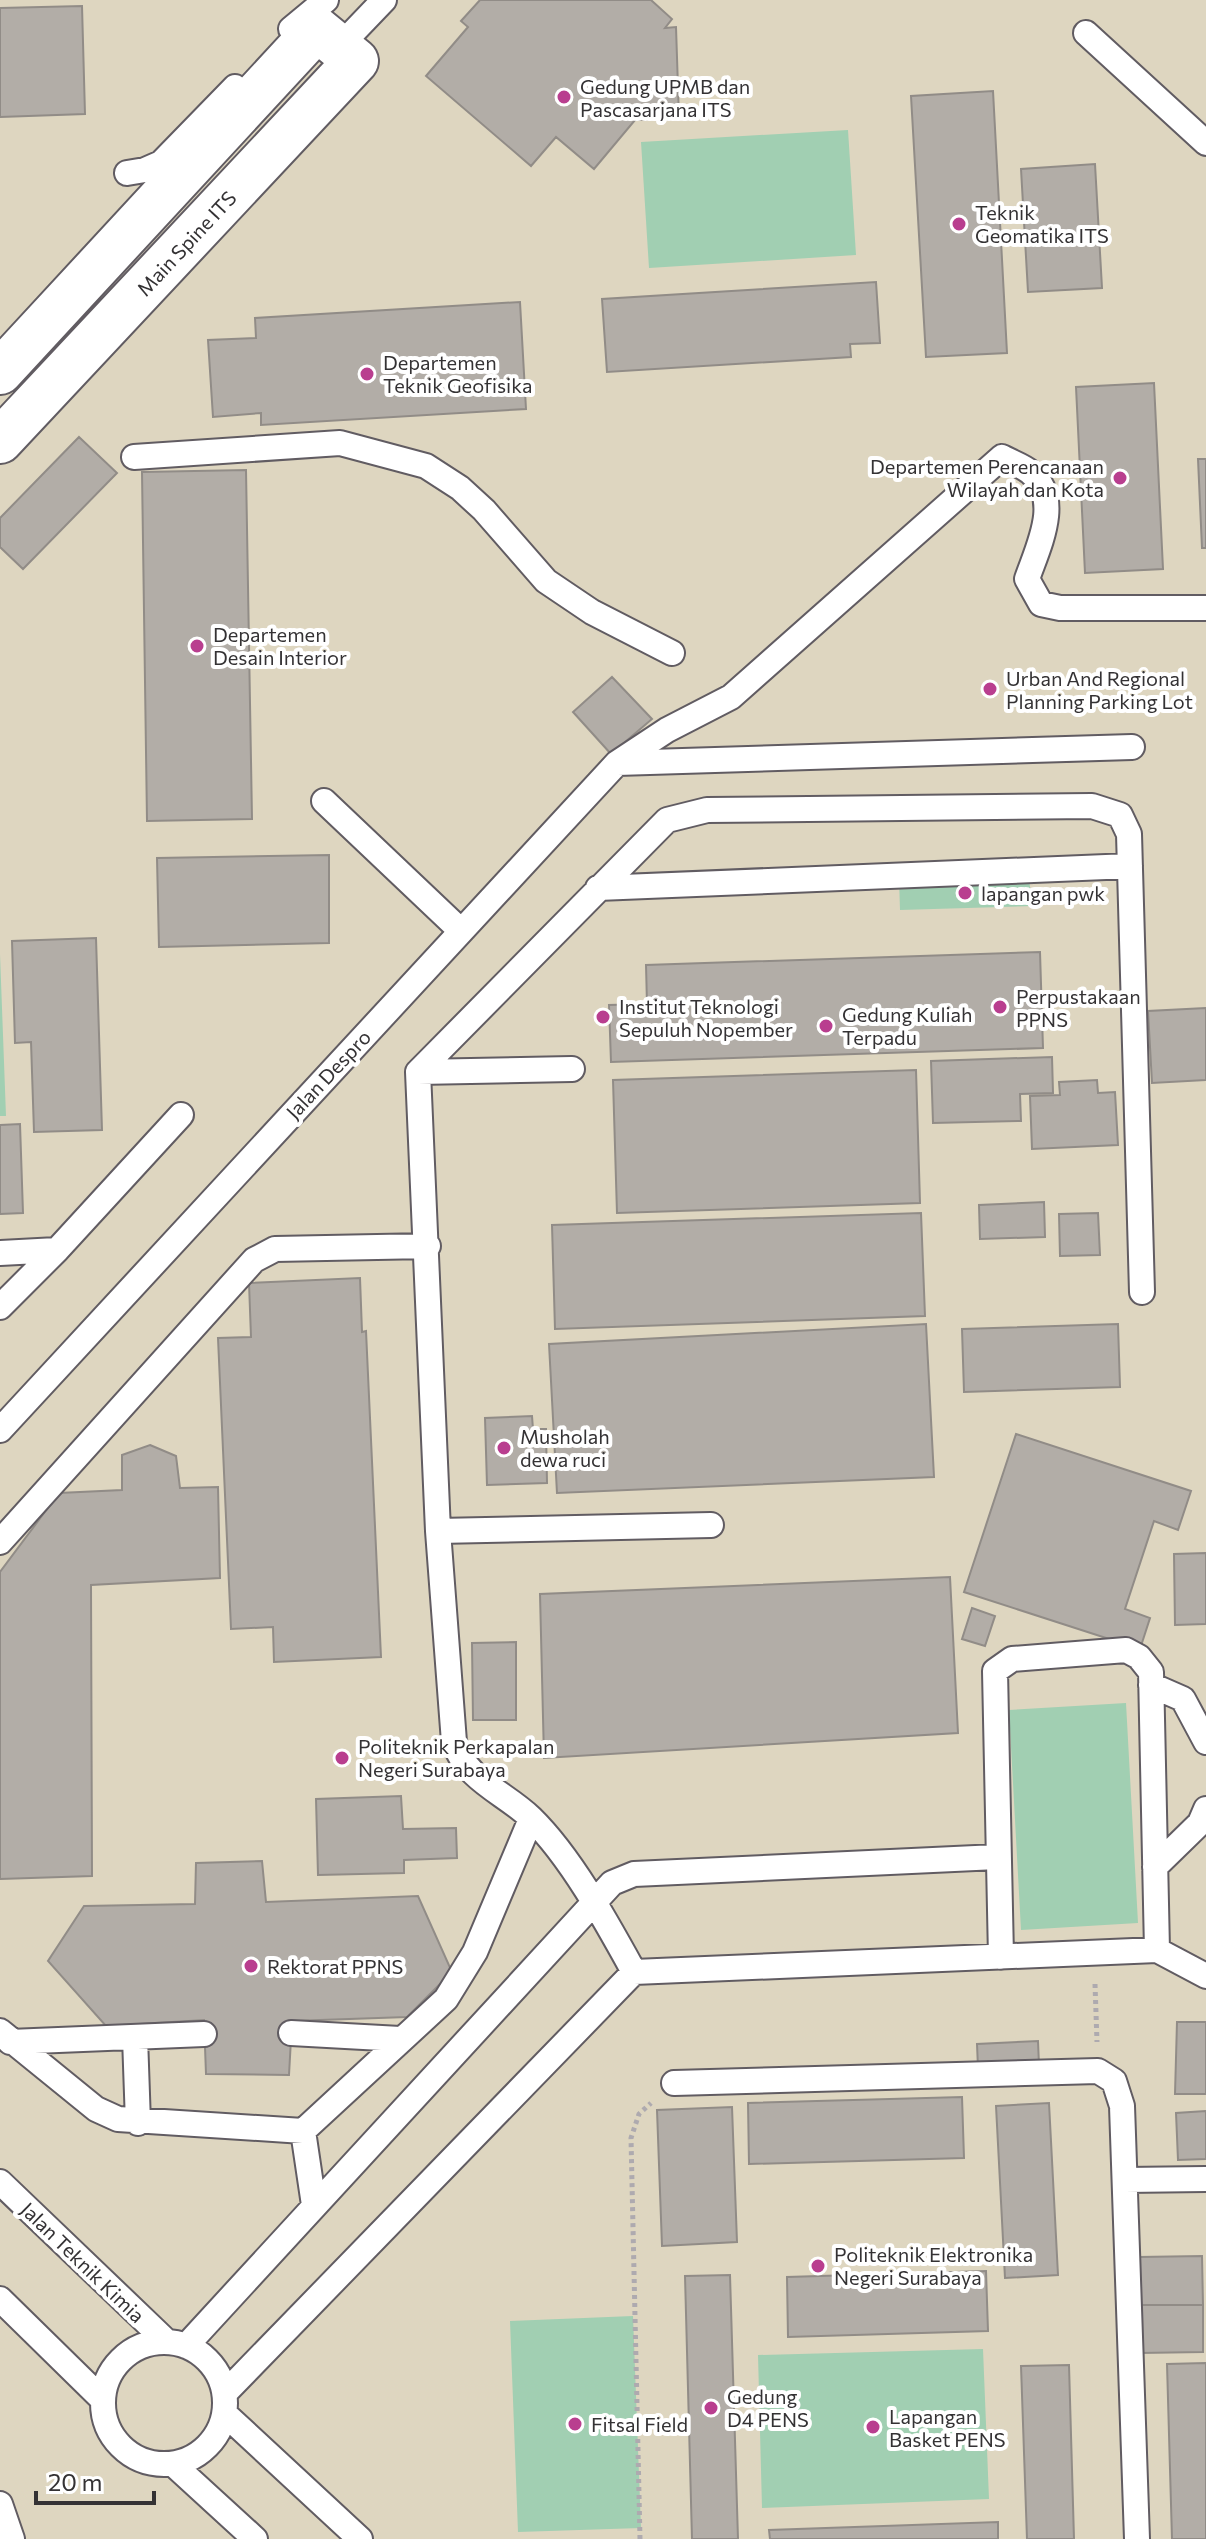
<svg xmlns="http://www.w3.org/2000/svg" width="1206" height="2539" font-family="Commissioner,sans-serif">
	<rect width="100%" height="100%" fill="#e3dee4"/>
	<path fill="#ded6c0" d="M0,0h1206v2539h-1206z"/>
	<path fill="#a1cfb2" d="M848,130l8,125 -207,13 -8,-126z
		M1028,874l5,32 -133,4 -1,-31z
		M0,954l6,162h-6z
		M1126,1703l12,220 -117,7 -12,-220z
		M633,2316l8,212 -123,4 -8,-211z
		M983,2349l6,150 -227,9 -4,-153z"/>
	<path fill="#b2ada7" stroke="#918c87" stroke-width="2" d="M480,0h171l21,19 -7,9 11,-1 3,91 -44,2 -41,49 -38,-32 -25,29 -105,-90 42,-49 -7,-6z
		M82,6l3,108 -85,3v-109z
		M993,91l14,262 -81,4 -15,-261z
		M1095,164l7,124 -74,4 -7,-123z
		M876,282l4,61 -30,1 1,13 -244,15 -5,-73z
		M520,302l6,107 -265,16v-12l-48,4 -5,-77 48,-2 -1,-20z
		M1154,383l9,186 -78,4 -9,-186z
		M79,437l38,36 -94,96 -23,-22v-29z
		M1198,459h8v89h-4z
		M246,470l6,349 -105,2 -5,-349z
		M612,677l40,42 -41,35 -38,-42z
		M329,855v88l-170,4 -2,-89z
		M96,938l6,192 -68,2 -3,-90 -16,1 -3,-102z
		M1040,952l3,96 -432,14 -2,-57 38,-1 -1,-39z
		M1206,1008v72l-54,3 -4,-72z
		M1052,1057l1,36 -33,1 1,27 -88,2 -2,-62z
		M916,1070l4,133 -303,10 -4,-133z
		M1097,1080l1,13 17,-1 3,53 -86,4 -2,-53 30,-1 -1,-13z
		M20,1124l3,89 -23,1v-89z
		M1044,1202l1,35 -65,2 -1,-34z
		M921,1213l4,103 -370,13 -3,-104z
		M1098,1213l2,42 -40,1 -1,-42z
		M360,1278l2,54 4,-1 15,326 -107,5 -1,-35 -42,2 -13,-291 33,-1 -2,-54z
		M926,1324l8,153 -377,16 -8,-149z
		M1118,1324l2,63 -156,5 -2,-63z
		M532,1416l1,13h13l1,54 -60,2 -2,-67z
		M1016,1434l175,57 -13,39 -24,-9 -29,88 25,9 -10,31 -176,-57z
		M150,1445l26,11 4,32 38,-1 2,91 -129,7 1,291 -92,3v-307l59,-79 63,-3v-35z
		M1206,1553v71l-31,1 -1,-71z
		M950,1577l8,156 -414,25 -4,-164z
		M972,1608l23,8 -10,30 -23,-7z
		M516,1642v78h-43l-1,-77z
		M401,1796l2,33 53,-1 1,30 -53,2v13l-86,2 -2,-76z
		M262,1861l4,41 152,-6 34,76 -45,45 -115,4 -3,54 -83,-1 -2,-54 -98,6 -58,-65 36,-55 111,-2 1,-41z
		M1177,2022h29v72h-31z
		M1038,2041l1,24 -61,3 -1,-24z
		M962,2097l2,61 -215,6 -1,-61z
		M1049,2103l9,172 -53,3 -9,-172z
		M732,2107l5,135 -75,4 -5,-136z
		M1206,2111v48l-28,1 -2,-47z
		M1202,2256l1,49h-63l-1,-48z
		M986,2271l2,60 -200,6 -1,-60z
		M730,2275l8,264h-46l-7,-263z
		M1140,2305h63v47l-63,1z
		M1206,2363v176h-34l-5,-175z
		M1069,2365l5,174h-47l-6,-173z
		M998,2522v17h-228l-1,-9z"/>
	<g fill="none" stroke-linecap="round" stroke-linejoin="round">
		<g stroke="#615c62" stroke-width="28">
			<path id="lane" d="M291,29l35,-29
				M1086,33l120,110
				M339,47l45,-47
				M127,173l18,-3 16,-7 74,-76
				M134,457l206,-14 86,23 34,22 24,22 62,71 46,31 80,41
				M617,763l515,-16
				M324,801l136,129
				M598,888l532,-22
				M418,1072l154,-3
				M0,1253l57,-3 124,-135
				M0,1307l57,-57
				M0,1430l617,-667 50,-33 64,-33 271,-240c9,5 21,9 28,15 33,27 8,75 -3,107l14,25 19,4h146
				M438,1531l273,-6
				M0,1542l254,-282 21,-11 153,-3
				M1151,1685l32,14 23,43
				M1155,1867l45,-44 6,-14
				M1001,1957l-6,-286 17,-12 114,-9 13,7 12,15 6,278
				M634,1972c-27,-49 -63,-115 -103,-154 -27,-26 -64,-37 -77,-76l-16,-211 -20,-459 249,-252 40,-10 385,-4 28,9 9,19 13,458
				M0,2031l96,78 22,10 185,12 143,-132 29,-47 56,-133
				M291,2033l109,6
				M135,2037l3,86
				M10,2042l194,-8
				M674,2083l424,-12 16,10 8,25 15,433
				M303,2131l11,74
				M1125,2180l81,-1
				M0,2182l166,159
				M0,2299l102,100
				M103 2403a61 61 0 1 1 122 0a61 61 0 1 1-122 0Z
				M186,2346l426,-463 22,-9 363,-17
				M225,2393l409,-421 523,-22 49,26
				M225,2414l135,125
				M173,2464l82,75
				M0,2504l12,35"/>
		</g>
		<g stroke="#615c62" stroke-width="48">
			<path id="street" d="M0,372l317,-343 39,32 -356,380"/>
		</g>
		<path stroke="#aeaaaf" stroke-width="5" stroke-dasharray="4 4" stroke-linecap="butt" d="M1095,1984l2,58
			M640,2539l-9,-401 8,-24 12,-11"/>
		<use href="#lane" stroke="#fff" stroke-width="24"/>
		<use href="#street" stroke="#fff" stroke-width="44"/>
	</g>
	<g fill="#b93e8f" stroke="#fff" stroke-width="3">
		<circle cx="564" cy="97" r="8"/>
		<circle cx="959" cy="224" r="8"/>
		<circle cx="367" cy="374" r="8"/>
		<circle cx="1120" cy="478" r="8"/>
		<circle cx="197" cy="646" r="8"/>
		<circle cx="990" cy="689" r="8"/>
		<circle cx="965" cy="893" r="8"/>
		<circle cx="1000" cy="1007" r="8"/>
		<circle cx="603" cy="1017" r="8"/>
		<circle cx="826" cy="1026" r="8"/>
		<circle cx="504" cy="1448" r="8"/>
		<circle cx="342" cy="1758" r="8"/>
		<circle cx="251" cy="1966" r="8"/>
		<circle cx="818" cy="2266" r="8"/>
		<circle cx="711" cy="2408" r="8"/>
		<circle cx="575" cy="2424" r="8"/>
		<circle cx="873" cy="2427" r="8"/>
	</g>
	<g text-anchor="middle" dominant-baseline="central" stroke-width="8" stroke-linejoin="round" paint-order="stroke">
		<g font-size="20" fill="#343234" stroke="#fff" text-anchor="start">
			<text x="580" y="86">Gedung UPMB dan<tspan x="580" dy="23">Pascasarjana ITS</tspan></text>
			<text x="975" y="212">Teknik<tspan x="975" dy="23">Geomatika ITS</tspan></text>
			<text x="383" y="362">Departemen<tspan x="383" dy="23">Teknik Geofisika</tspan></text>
			<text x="1104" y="466" text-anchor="end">Departemen Perencanaan<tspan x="1104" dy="23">Wilayah dan Kota</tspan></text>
			<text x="213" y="634">Departemen<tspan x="213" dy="23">Desain Interior</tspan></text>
			<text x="1006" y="678">Urban And Regional<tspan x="1006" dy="23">Planning Parking Lot</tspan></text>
			<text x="981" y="893">lapangan pwk</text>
			<text x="1016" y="996">Perpustakaan<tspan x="1016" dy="23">PPNS</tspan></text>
			<text x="619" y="1006">Institut Teknologi<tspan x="619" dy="23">Sepuluh Nopember</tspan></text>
			<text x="842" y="1014">Gedung Kuliah<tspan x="842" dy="23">Terpadu</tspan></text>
			<text x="520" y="1436">Musholah<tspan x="520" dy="23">dewa ruci</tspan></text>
			<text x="358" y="1746">Politeknik Perkapalan<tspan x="358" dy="23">Negeri Surabaya</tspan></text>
			<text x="267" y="1966">Rektorat PPNS</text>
			<text x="834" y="2254">Politeknik Elektronika<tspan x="834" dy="23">Negeri Surabaya</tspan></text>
			<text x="727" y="2396">Gedung<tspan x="727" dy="23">D4 PENS</tspan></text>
			<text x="889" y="2416">Lapangan<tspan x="889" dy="23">Basket PENS</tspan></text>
			<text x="591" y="2424">Fitsal Field</text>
		</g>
		<g font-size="20" fill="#343234" stroke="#fff">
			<text transform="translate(186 243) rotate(-47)">Main Spine ITS</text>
			<text transform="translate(328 1074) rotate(-47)">Jalan Despro</text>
			<text transform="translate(83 2262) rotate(44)">Jalan Teknik Kimia</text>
		</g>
	</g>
	<path d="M36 2491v12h118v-12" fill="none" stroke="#343234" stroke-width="4"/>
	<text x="48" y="2491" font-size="24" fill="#343234" stroke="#ffffff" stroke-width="6" paint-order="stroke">20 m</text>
</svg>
